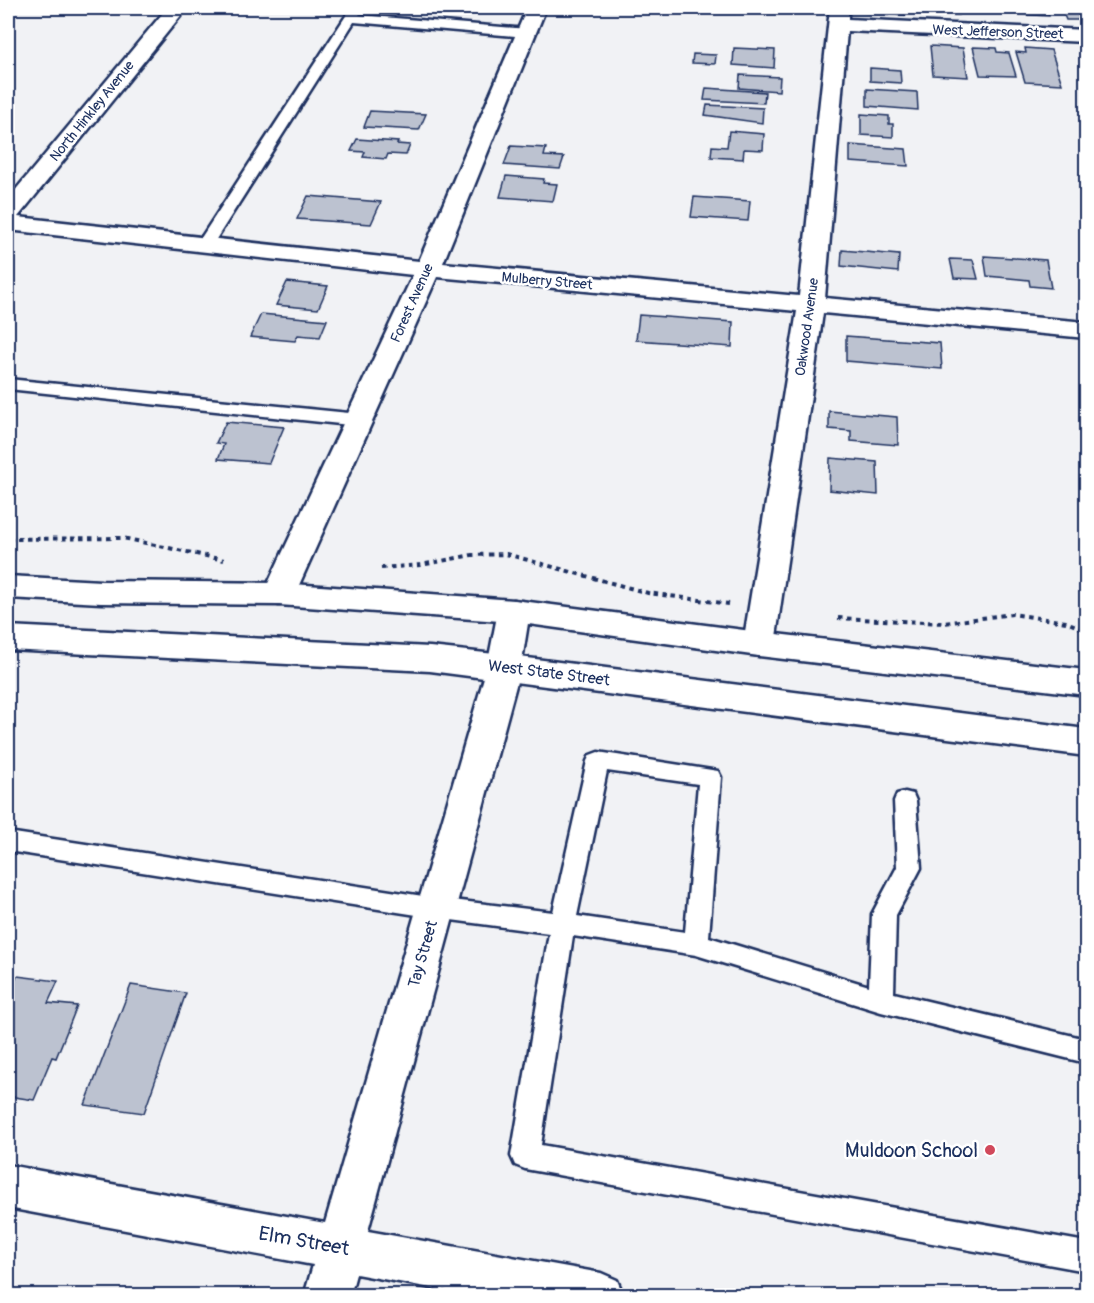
<svg xmlns="http://www.w3.org/2000/svg" width="1094" height="1303" font-family="Pangolin,sans-serif">
	<rect width="100%" height="100%" fill="#f1f2f5"/>
	<filter id="ink" filterUnits="userSpaceOnUse"><feTurbulence type="fractalNoise" baseFrequency=".0167" numOctaves="2"/><feDisplacementMap in="SourceGraphic" scale="12" xChannelSelector="R" yChannelSelector="G"/><feConvolveMatrix kernelMatrix="1 2 1 2 8 2 1 2 1" color-interpolation-filters="sRGB"/></filter>
	<g filter="url(#ink)">
		<path fill="#bcc2d0" stroke="#1b2f5e" stroke-width="1.5" d="M866,8h40v7l-40,-2z
			M929,8h28l2,7 -29,-1z
			M959,8h47l3,6 -48,-1z
			M1013,8h34l2,8 -35,-2z
			M1061,8h25v12h-20z
			M930,46l33,2 5,29 -35,-2z
			M973,47l23,1 1,4 12,1 7,23 -36,-1z
			M734,48l41,2 -1,18 -41,-3z
			M1025,48l26,2 11,34 -37,-2 -9,-30 10,1z
			M693,54l23,1 -1,9 -23,-1z
			M870,68l30,2 1,13 -31,-2z
			M740,75l40,2 -1,14 -40,-3z
			M706,88l59,4 -1,11 -60,-3z
			M867,89l50,3 1,18 -51,-4z
			M707,105l56,3 -1,15 -57,-8z
			M370,111l56,3 -7,16 -55,-3z
			M861,114l28,2v8h4v13l-32,-2z
			M729,131l35,3 -1,16 -19,-1 -1,10 -32,-2 1,-11 15,1z
			M357,139l41,3 -1,2 13,1 -4,10 -18,-1 -2,5 -23,-2 2,-5 -14,-1z
			M850,145l56,4 2,17 -58,-4z
			M511,146l35,2 -2,8 20,1 -4,12 -56,-4z
			M506,176l38,3 -1,4 14,1 -4,17 -53,-4z
			M308,196l73,6 -10,22 -74,-5z
			M694,197l56,4 -2,20 -57,-4z
			M842,250l57,5 -1,17 -57,-6z
			M984,256l62,4 5,28 -21,-2 -1,-6 -42,-4z
			M950,259l23,1 5,19 -24,-1z
			M287,282l41,4 -10,23 -42,-4z
			M261,314l66,6 -7,17 -22,-2 -3,6 -45,-4z
			M639,315l94,7 -1,25 -96,-7z
			M846,336l94,7 2,26 -96,-8z
			M829,411l68,6 1,28 -47,-4v-10l-22,-2z
			M226,422l58,5 -15,36 -51,-4 6,-15 -8,-1z
			M830,458l47,4 1,33 -49,-5z
			M17,976l41,5 -10,22 29,3 -21,52 -4,-1 -18,43 -26,-4v-98z
			M131,985l55,8 -42,120 -59,-8z"/>
		<g fill="none" stroke-linecap="round" stroke-linejoin="round">
			<g stroke="#1b2f5e" stroke-width="5">
				<path id="lane" d="M351,8h12l-4,7 168,14 6,4 -6,4 -173,-15 -141,222 -3,3h-10l-3,-3z
					M8,379l351,35 6,2 3,4 -3,4 -6,2 -351,-37z
					M598,752l120,19 3,6 -12,160 160,49 3,-72 25,-47 -3,-66 3,-7 8,-2 8,2 3,7 5,67 -25,47 -2,78 192,46v24l-205,-51 -185,-57 -123,-19 -32,209 545,97v29l-561,-102 -10,-4 -4,-9 38,-223 -113,-15 -428,-67v-19l428,66 117,14 34,-151 3,-6zM607,771l91,13 -13,148 -108,-16z"/>
			</g>
			<g stroke="#1b2f5e" stroke-width="5">
				<path id="street" d="M167,8h20l-169,209 401,44 108,-253h19l-103,255 356,33 31,-288h18v11l238,11v12l-239,-11 -22,267 261,24v16l-263,-25 -48,331 -4,8 -12,4 -12,-4 -4,-8 54,-333 -360,-34 -142,317 -5,8 -11,3 -11,-3 -5,-8 150,-319 -405,-45v-31z
					M514,600l11,3 5,8 -9,56 -153,564 233,42 16,7 7,16h-150l-118,-22 -6,22h-46l9,-31 -305,-57v-43l317,58 162,-556 11,-56 5,-8z"/>
			</g>
			<g stroke="#1b2f5e" stroke-width="5">
				<path id="primary" d="M8,576l93,5 178,2 235,17 245,32 327,38v25l-327,-39 -245,-34 -235,-17 -178,-2 -93,-5z
					M8,626l422,21 74,8 582,74v27l-656,-85 -422,-21z"/>
			</g>
			<path stroke="#1b2f5e" stroke-width="4" stroke-dasharray="4.5 4.5" stroke-linecap="butt" d="M8,539l115,-1 101,22
				M381,568l40,-3 51,-10 34,-1 142,39 81,11
				M838,618l106,5 68,-9 54,8 20,8"/>
			<use href="#lane" fill="#fff" fill-rule="evenodd"/>
			<use href="#street" fill="#fff" fill-rule="evenodd"/>
			<use href="#primary" fill="#fff" fill-rule="evenodd"/>
		</g>
	</g>
	<circle fill="#d1495b" stroke="#fff" stroke-width="2" cx="990" cy="1150" r="6"/>
	<g text-anchor="middle" dominant-baseline="central" stroke-width="5" stroke-linejoin="round" paint-order="stroke">
		<g font-size="14" fill="#1b2f5e" stroke="#fff">
			<text transform="translate(998 32) rotate(2)">West Jefferson Street</text>
			<text transform="translate(92 111) rotate(-51)">North Hinkley Avenue</text>
			<text transform="translate(547 281) rotate(5)">Mulberry Street</text>
			<text transform="translate(412 303) rotate(-66)">Forest Avenue</text>
			<text transform="translate(807 327) rotate(-82)">Oakwood Avenue</text>
		</g>
		<g font-size="16" fill="#1b2f5e" stroke="#fff">
			<text transform="translate(549 673) rotate(7)">West State Street</text>
			<text transform="translate(423 954) rotate(-74)">Tay Street</text>
		</g>
		<g font-size="20" fill="#1b2f5e" stroke="#fff" text-anchor="end">
			<text x="978" y="1150">Muldoon School</text>
		</g>
		<g font-size="20" fill="#1b2f5e" stroke="#fff">
			<text transform="translate(304 1241) rotate(10)">Elm Street</text>
		</g>
	</g>
	<rect width="1094" height="1303" fill="none" stroke="#fff" stroke-width="30"/>
	<rect x="15" y="15" width="1064" height="1273" fill="none" stroke="#1b2f5e" stroke-width="2" filter="url(#ink)"/>
</svg>
